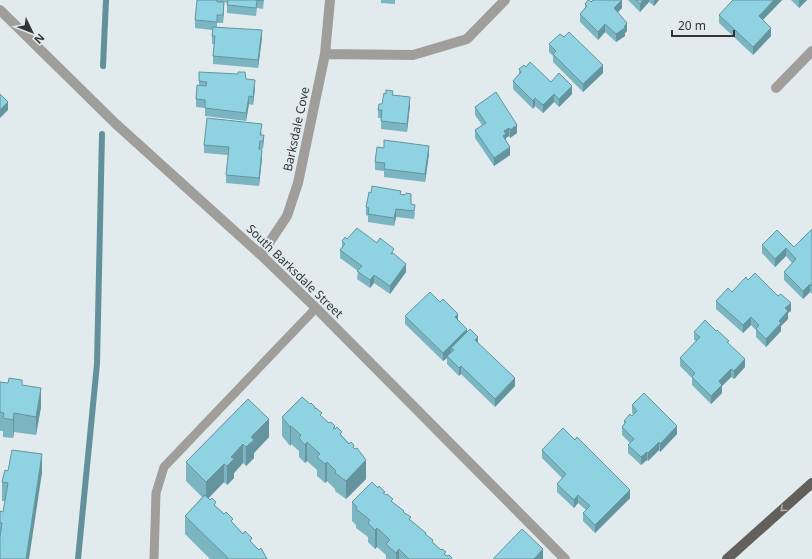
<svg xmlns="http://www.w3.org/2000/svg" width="812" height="559" font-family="'Noto Sans',sans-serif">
	<rect width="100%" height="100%" fill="#e1ebee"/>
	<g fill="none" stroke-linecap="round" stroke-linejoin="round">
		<path stroke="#62919c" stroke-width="6" d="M103,66l3,-66
			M78,559l19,-195 5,-230"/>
		<path stroke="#a09e9b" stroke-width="9" d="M154,559l2,-66 8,-26 152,-159"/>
		<path stroke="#a09e9b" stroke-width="10" d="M0,10l116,114 145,131 55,53 249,251
			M325,54l88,1 54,-16 38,-39
			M776,88l36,-37
			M261,255l26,-39 11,-33 27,-129 5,-54"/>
		<path stroke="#63605b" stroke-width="10" d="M727,559l85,-76"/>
	</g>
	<path fill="#7bb5c2" d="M197,0h67l-1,9 -6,-1 -1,8 -29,-3v-10l-3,-1 -1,21h-6v4l45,11 -4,30 -45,-4v-8l1,-12h-2v-14l-17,-2v-8z
		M381,0h14v4l-14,-1z
		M628,0h31l-5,6 -5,-4 -9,10z
		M733,0h49l-19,20 8,16 -18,19 -34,-32v-8z
		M791,0h16l-8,8z
		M591,2l31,6 -4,4 9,19 -2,2v3l-9,6 -11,-10 -7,8 -18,-18v-8l5,-6v-4z
		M549,44l54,29 -20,19 -30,-30v-6l-4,-4z
		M526,67l25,15 21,12 -13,13 -5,-5 -11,11 -8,-7 -2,3 -20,-20v-8l6,-7v-5z
		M246,79l9,9 -2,17 -4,-1 -3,17 -41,-5v-8l-9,-1v-8l3,-14v-4z
		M496,92l21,41 -7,5 -1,-2 -3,2v3l4,14 -16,11 -19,-28v-8l7,-5 -7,-10v-8z
		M393,95l17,10 -3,27 -26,-3v-11h-3v-8l4,-6z
		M262,132l-1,3h3v8l-1,6h-3l2,9 -3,28 -33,-3v-8l2,-20 -24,-2v-8z
		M429,154l-4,28 -41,-5v-6l-9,-1v-8z
		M371,193l30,2 10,9 4,9 -1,6 -18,-2 -2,9 -26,-4v-6l-2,-1v-8z
		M812,229v65l-2,-2 -7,7 -19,-19v-8l8,-9 -6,-7 -11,11 -13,-14v-8l32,2z
		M347,239l30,4 17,11 12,18 -16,22 -16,-11 -4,5 -13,-9 1,-8 -18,-13v-8l2,-3v-6z
		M748,280l43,31 -3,2v6l-7,7v5l-15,16 -10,-10v-7l-5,-5 -8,8 -27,-24v-8l16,-9z
		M405,316l53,4 9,12 11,11 37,43 -20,21 -34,-33 -2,2 -12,-12v-6l-4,3 -38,-37z
		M694,332l35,12 16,23 -11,12 -3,-2 -9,9v7l-11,11 -19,-19v-7l-12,-12v-8l16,-17 -2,-1z
		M0,382l22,3 19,22 -5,28 -22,-3 -1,6 -10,-1v-6h-3z
		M248,399l21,38 -15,16v5l-8,8 -3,-3 -9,10v5l-7,7 -3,-3 -16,16 60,61h-58l-25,-25v-18l17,-19 -16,-16v-19z
		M310,404l5,5 7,8 7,6 6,3v3l19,19 12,31 -20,20 -11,-8v-2l-8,-8 -2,2 -8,-7v-6l-10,-9 -2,2 -6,-6v-6l-8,-7 -1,2 -8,-10v-19z
		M632,405l45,29 -17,18 -1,-2 -11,11 -1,-1 -6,5 -13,-12v-8l2,-2 -8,-8v-8l2,-3v-3l9,-6 -1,-2z
		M542,450l88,48 -35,35 -12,-12v-8l3,-3 -8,-7 -4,5 -17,-16v-8l5,-6 -20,-20z
		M42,473l-42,86v-48l3,1 2,-11h-3v-19z
		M385,495l62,61 5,3h-66v-4l-9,-8 -2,2 -7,-7v-5l-12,-9v-3l-4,-4v-19z"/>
	<path fill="#64949e" d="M622,0v8l-8,8v-8z
		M643,0h6v2l-9,10v-8z
		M654,0h5l-5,6z
		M774,0h8l-23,24v-8z
		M799,0h8l-8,8z
		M224,2v8l-1,13v-8z
		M627,23v8l-2,2v3l-9,6v-8z
		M605,24v8l-7,8v-8z
		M771,28v8l-18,19v-8z
		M262,30v8l-4,30v-8z
		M603,65v8l-20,19v-8z
		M255,80v8l-2,17v-8z
		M572,86v8l-13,13v-8z
		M554,94v8l-11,11v-8z
		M249,96v8l-3,17v-8z
		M410,97v8l-3,27v-8z
		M535,98v8l-2,3v-8z
		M8,102v8l-8,8v-8z
		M517,125v8l-7,5v-8z
		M509,128v8l-3,2v4l-3,-6 1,-5z
		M429,146v8l-4,28v-8z
		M510,147v8l-16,11v-8z
		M262,150v8l-3,28v-8z
		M396,209v8l-2,9v-8z
		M786,248v8l-11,11v-8z
		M406,264v8l-16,22v-8z
		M374,275v8l-4,5v-8z
		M810,284v8l-7,7v-8z
		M791,303v8l-3,2v6l-7,7v5l-15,16v-8l13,-18 6,-13z
		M458,314v8l-3,-5z
		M751,317v8l-8,8v-8z
		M467,329v8l-13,13 -3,-2v5l-4,3v2l-4,3v-8z
		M478,337v8l-3,-5z
		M745,359v8l-11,12v-8z
		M461,366v8l-2,2v-8z
		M731,369v8l-9,9v7l-11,11v-8l8,-15z
		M515,378v8l-20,21v-8z
		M41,388v19l-5,28v-18z
		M14,413v19l-1,6v-18z
		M269,419v18l-15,16v5l-8,8v-19l5,-10z
		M291,426v18l-1,2v-19z
		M677,426v8l-17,18v-8z
		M307,442v19l-2,2v-18z
		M659,442v8l-11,11v-8z
		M243,444v19l-9,10v5l-7,7v-19l4,-9z
		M647,452v8l-6,5v-8z
		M42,454v19l-13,86h-3z
		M366,460v19l-20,20v-18z
		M327,462v19l-2,2v-19z
		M224,464v18l-18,19v-19z
		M630,490v8l-35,35v-8z
		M578,495v8l-4,5v-8z
		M377,528v19l-2,2v-19z
		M399,549v10h-3v-6z
		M543,549v10h-9z"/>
	<path fill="#8fd3e2" stroke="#64949e" d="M197,0h20v2h7l-1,13h-6v7l-22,-2z
		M228,0h35v1l-6,-1 -1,8 -29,-3z
		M588,0h1l2,2 2,-2h29l-8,8 13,15 -3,4 1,1 -9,6 -11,-10 -7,8 -18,-18 7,-8 -2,-2z
		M636,0h7l-3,4z
		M733,0h41l-15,16 12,12 -18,19 -34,-32z
		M213,27l49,3 -4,30 -45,-4 2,-20h-3z
		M569,32l34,33 -20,19 -30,-30 3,-3 -7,-7 11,-10 4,3z
		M530,62l21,20 8,-9 13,13 -13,13 -5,-5 -11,11 -8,-7 -2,3 -20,-20 8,-9 -2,-3 5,-4 2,2z
		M199,72l39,2v-2h7l1,7 9,1 -2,17 -4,-1 -3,17 -41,-5v-8l-9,-1 1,-14 9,1 1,-4 -8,-1z
		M386,90l7,1 -1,4 18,2 -3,27 -26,-3 1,-11h-4l1,-6h3l2,-11 2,1z
		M496,92l21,33 -7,5 -1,-2 -5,3 2,3 -3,2 7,11 -16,11 -19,-28 11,-7 -11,-16z
		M0,94l8,8 -8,8z
		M207,118l55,6 -2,11h4l-1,6h-3l-1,8 3,1 -3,28 -33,-3 3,-28 -25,-2z
		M384,140l45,6 -4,28 -41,-5 1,-6 -10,-1 2,-15 7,1z
		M372,186l29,5 -1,3 5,1 1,-2 5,1v10l4,1 -1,6 -18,-2 -2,9 -26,-4 1,-6 -3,-1 3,-15 2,1z
		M357,228l20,15 3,-5 14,11 -3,5 2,-1 13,11 -16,22 -16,-11 -4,5 -13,-9 5,-5 -22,-16 5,-6 -3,-3 3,-4 2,2z
		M812,229v57l-2,-2 -7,7 -19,-19 12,-13 -10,-11 -11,11 -13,-14 15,-15 17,17z
		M755,273l23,23 3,-2 10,9 -6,5 3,3 -9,10 2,2 -15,16 -10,-10 3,-4 -8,-8 -8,8 -27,-24 12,-13 4,4 14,-15 2,3z
		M430,292l10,10 3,-3 15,15 -3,3 12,12 -24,24 -38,-37z
		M705,320l11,11 1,-1 12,11 -2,1 18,17 -11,12 -3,-2 -12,12 3,4 -11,11 -19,-19 3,-4 -15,-15 20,-21 -6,-5z
		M470,329l8,8 -3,3 40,38 -20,21 -34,-33 -2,2 -12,-12 7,-6 -3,-2z
		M9,378l13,2v5l19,3 -5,29 -22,-4 -1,7 -10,-2 1,-5 -4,-1v-30l8,1z
		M644,393l33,33 -17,18 -1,-2 -11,11 -1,-1 -6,5 -13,-12 6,-6 -12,-12 4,-5 -2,-1 6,-7 2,2 5,-5 -5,-6z
		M302,397l8,7 1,-1 4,4v2l1,-1 6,5 -2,2 9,8 2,-1 4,4 -2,2 2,1 2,-2 5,5 -2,2 9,10 2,-2 3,3 -1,2 2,2 2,-1 9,12 -20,21 -11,-8 1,-2 -9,-9 -2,2 -8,-7 3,-3 -13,-12 -2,3 -6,-7 2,-3 -10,-9 -1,1 -8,-10z
		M248,399l21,20 -18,18 3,3 -8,7 -3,-3 -12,13 3,2 -7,7 -3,-2 -18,18 -20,-20z
		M563,428l12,12 2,-3 53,53 -35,35 -12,-12 7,-7 -12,-11 -4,5 -17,-16 9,-10 -24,-24z
		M12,450l30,4 -16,105h-26v-22l2,-14h-2v-12l3,1 5,-29 -6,-1 3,-12 3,1z
		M372,482l6,6 1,-2 6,6 -2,1 3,2 1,-1 6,5 -2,2 13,10 -1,1 8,5 -2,2 17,14 -1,1 8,6 -1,2 9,8 1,-1 4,3 -2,2 3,2 2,-1 3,3 -1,1h-42l-10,-10 -3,4 -10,-9 4,-4 -13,-12 -2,2 -7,-7 2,-3 -14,-11 1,-2 -5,-5z
		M205,495l5,5 2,-2 4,4 -2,3 10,9 2,-2 7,7 -2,2 12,13 2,-3 7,7 -2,3 9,9 2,-2 6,11h-38l-44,-43z
		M522,529l21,20 -9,10h-41z"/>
	<defs><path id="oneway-chevron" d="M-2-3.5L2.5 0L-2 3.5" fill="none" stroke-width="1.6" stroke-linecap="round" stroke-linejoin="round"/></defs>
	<use stroke="#a8acac" href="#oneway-chevron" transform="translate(783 509) rotate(138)"/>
	<g text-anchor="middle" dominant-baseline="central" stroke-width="3.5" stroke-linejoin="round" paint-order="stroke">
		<g font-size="12" fill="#323536" stroke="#e1ebee">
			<text transform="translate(296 129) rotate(-78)">Barksdale Cove</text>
			<text transform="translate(295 271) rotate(44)">South Barksdale Street</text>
		</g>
	</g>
	<g transform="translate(32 32) rotate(133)" stroke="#e1ebee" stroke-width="3" paint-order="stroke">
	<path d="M0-3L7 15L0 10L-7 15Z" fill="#323536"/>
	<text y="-6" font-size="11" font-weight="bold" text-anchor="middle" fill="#323536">N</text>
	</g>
	<path d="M672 30v6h62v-6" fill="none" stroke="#323536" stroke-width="2"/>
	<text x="678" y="30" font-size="12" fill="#323536" stroke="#e1ebee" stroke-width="3" paint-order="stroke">20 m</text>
</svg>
